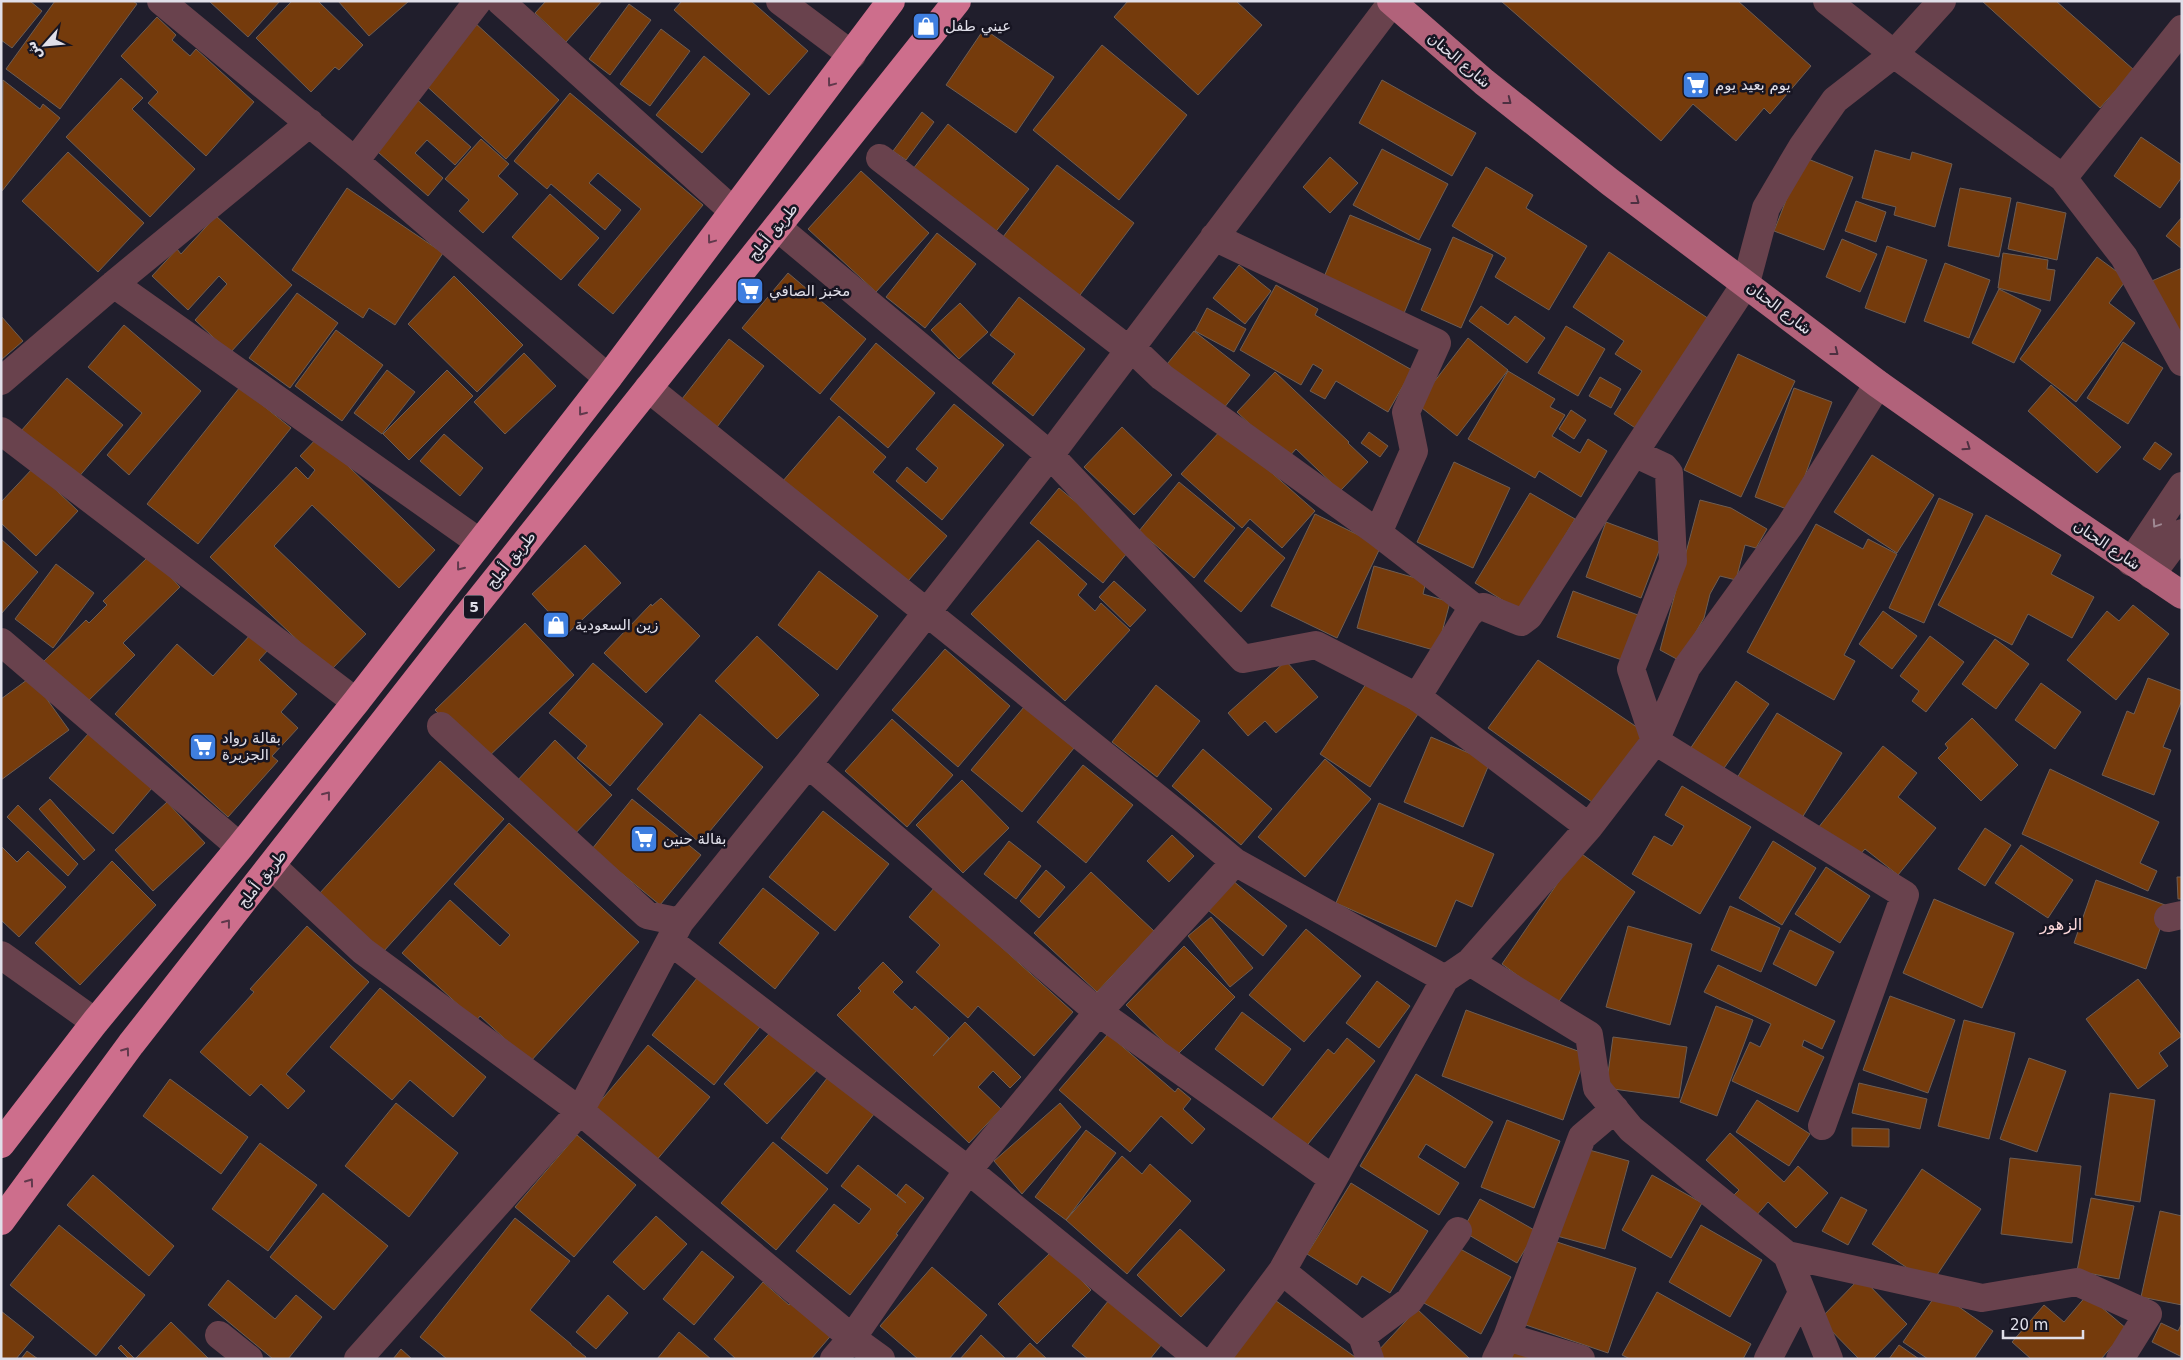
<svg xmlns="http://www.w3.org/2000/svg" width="2183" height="1360" font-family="'DejaVu Sans',Vazirmatn,sans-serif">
	<rect width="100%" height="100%" fill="#201e2c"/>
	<path fill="#753b0c" stroke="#6e5d53" d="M1,1h29l12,10 -30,37 -11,-8z
		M55,1h78l4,3 -77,105 -54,-40z
		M209,1h71l-32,36z
		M292,1h26l45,44 -24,25 -4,-3 -24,25 -55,-54z
		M338,1h71l-40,35z
		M546,1h56l-36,41 -31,-29z
		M682,1h69l57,50 -39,44 -95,-85z
		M1128,1h108l26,24 -64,70 -84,-78z
		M1501,1h237l73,65 -41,48 -6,-6 -28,33 -43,-37 -32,37z
		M1982,1h74l78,69 -34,38z
		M629,4l22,16 -41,55 -21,-16z
		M157,17l19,18 -4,5 18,16 6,-7 58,53 -48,54 -58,-53 10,-11 -37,-36z
		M474,22l85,78 -53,59 -85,-78z
		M661,29l29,22 -40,55 -30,-22z
		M984,29l70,48 -38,56 -70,-48z
		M1102,45l85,70 -68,85 -86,-70z
		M704,56l46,38 -48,59 -46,-38z
		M121,78l22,20 -11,11 63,60 -45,48 -84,-80z
		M3,80l37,29 3,-5 17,14 -58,73z
		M1382,80l94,53 -24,43 -93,-53z
		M570,93l133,112 -90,109 -35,-29 63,-76 -43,-36 -9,10 32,27 -16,20 -54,-46 -4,5 -33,-28z
		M414,97l57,50 -16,18 -28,-25 -12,13 28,25 -15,18 -57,-50z
		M922,112l12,10 -28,38 -13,-9z
		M948,124l81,65 -35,45 -81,-65z
		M2141,137l41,28v12l-22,31 -46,-32z
		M481,139l28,25 -11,12 20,18 -35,39 -24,-22 10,-11 -24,-21z
		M1382,149l66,35 -29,56 -66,-35z
		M1875,150l35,10 2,-8 40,12 -17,63 -41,-12 2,-8 -34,-9z
		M68,152l76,71 -46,49 -76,-71z
		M1330,157l28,26 -28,30 -27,-26z
		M1803,157l50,20 -29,73 -50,-19z
		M1057,165l77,58 -57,76 -77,-58z
		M1486,167l47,28 -7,13 61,38 -38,64 -54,-33 11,-19 -54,-32z
		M861,171l68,62 -53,59 -68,-63z
		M347,188l96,65 -48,72 -26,-17 -6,10 -71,-48z
		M1960,188l51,10 -12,59 -51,-11z
		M550,194l49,44 -38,42 -49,-43z
		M1856,201l30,11 -10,30 -31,-11z
		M2017,202l49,11 -9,47 -49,-11z
		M1350,215l81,34 -29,69 -78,-41z
		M216,216l76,69 -62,68 -35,-33 32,-36 -8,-8 -31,34 -36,-34 25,-27 4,5z
		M2182,217v32l-16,-13z
		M937,233l39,31 -51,64 -39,-31z
		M1453,237l40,18 -32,73 -40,-18z
		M1842,239l35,15 -17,38 -34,-15z
		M1887,246l40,14 -22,63 -40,-15z
		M1609,252l106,71 -72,110 -29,-19 28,-43 -27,-17 9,-13 -51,-34z
		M2003,253l45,7 -1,9 8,1 -5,31 -52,-13z
		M2097,257l30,22 -18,24 26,20 -59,79 -56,-43z
		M1945,263l45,17 -21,58 -45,-17z
		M1239,265l32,26 -26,33 -32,-26z
		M2182,268v84l-35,-69z
		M788,273l78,66 -46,55 -78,-66z
		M454,276l69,69 -46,47 -69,-68z
		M1276,285l42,24 -3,6 97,55 -24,42 -52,-31 -11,18 -15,-8 13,-21 -10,-6 -12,21 -61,-35z
		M1999,289l42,21 -27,53 -42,-20z
		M297,293l41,30 -48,65 -41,-30z
		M1019,297l66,52 -52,67 -41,-33 23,-29 -25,-19z
		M960,303l28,29 -29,27 -28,-29z
		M1481,306l27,19 7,-9 30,22 -18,25 -58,-42z
		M1207,308l39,21 -12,23 -39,-21z
		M1,316l22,25 -22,19z
		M124,325l77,66 -72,84 -22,-20 35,-42 -54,-46z
		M1566,326l39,23 -27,47 -40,-23z
		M336,330l47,35 -41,56 -47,-35z
		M1194,331l56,44 -30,38 -57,-44z
		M1468,338l40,32 -51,66 -40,-32z
		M729,339l35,27 -50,65 -36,-27z
		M2123,342l40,26 -35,56 -41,-26z
		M876,343l59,50 -47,55 -58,-49z
		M524,353l32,33 -51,48 -31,-32z
		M1738,354l57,27 -54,116 -57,-27z
		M387,370l28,22 -33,42 -28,-21z
		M447,370l26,26 -64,64 -26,-26z
		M1508,371l47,28 -5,8 15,8 -13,21 28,17 8,-14 19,12 -26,46 -42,-26 -4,7 -67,-39z
		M1275,372l74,70 -1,1 20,19 -28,29 -44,-42 -9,10 -50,-47z
		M1600,377l21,12 -10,19 -22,-12z
		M67,378l56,47 -46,54 -56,-48z
		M2051,385l70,62 -24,26 -69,-62z
		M240,387l51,41 -93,116 -51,-40z
		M1794,388l38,14 -40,109 -37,-14z
		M954,404l50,41 -62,75 -46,-39 11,-14 19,16 12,-15 -22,-19z
		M1571,410l15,10 -12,19 -15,-10z
		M839,416l47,41 -13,15 74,64 -45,52 -120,-106z
		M1122,427l50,48 -38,40 -50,-48z
		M1222,429l93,82 -33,37 -32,-29 -8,9 -61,-54z
		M1369,432l19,14 -8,11 -19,-14z
		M444,434l39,34 -23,28 -40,-35z
		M318,437l117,113 -36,38 -87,-83 -38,41 92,88 -36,37 -120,-114 86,-90 12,12 7,-9 -15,-14z
		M2155,442l17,12 -12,16 -17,-11z
		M1872,455l62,40 -37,58 -63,-41z
		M1454,462l56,26 -37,80 -56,-26z
		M33,468l45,43 -42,45 -35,-33v-21z
		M1179,482l56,46 -41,50 -55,-47z
		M1059,488l72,60 -28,35 -73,-60z
		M1530,493l45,26 -55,92 -45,-28z
		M1939,498l34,16 -49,109 -35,-15z
		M1700,500l31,8 36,21 -11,19 -11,-3 -9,35 -16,-4 -10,18 -6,24 -15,26 -5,19 -24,-13z
		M1315,514l66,32 -44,92 -66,-32z
		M1986,515l75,40 -10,19 43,23 -22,41 -44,-24 -16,31 -74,-40z
		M1606,522l56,21 -21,55 -55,-21z
		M1816,524l47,25 5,-10 29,15 -53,101 11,6 -21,39 -87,-48z
		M1248,527l37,31 -44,54 -37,-31z
		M1,539l37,33 -37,42z
		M1038,540l49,44 -9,11 17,16 6,-8 29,27 -65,71 -94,-87z
		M585,545l36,38 -53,50 -36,-39z
		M150,555l30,32 -57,56 12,12 -51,50 -41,-43 43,-42 3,3 18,-18 -4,-4z
		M56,564l38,29 -41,55 -38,-29z
		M1374,566l52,15 -3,13 27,8 -13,49 -80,-23z
		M819,571l59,45 -41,54 -59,-45z
		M1114,581l32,29 -16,17 -31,-30z
		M1573,591l65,24 -16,45 -65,-23z
		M661,598l39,38 -54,57 -42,-40 47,-49 1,2z
		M2133,605l36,29 -53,66 -49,-40 40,-49 12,10z
		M1883,611l34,25 -25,33 -33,-25z
		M525,623l49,52 -90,86 -49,-51z
		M251,634l17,16 -9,10 38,34 -16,18 17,16 -26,28 6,5 -50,56 -113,-103 62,-70 36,32z
		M757,636l62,59 -42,44 -62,-58z
		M1930,636l34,26 -38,50 -14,-11 7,-10 -19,-15z
		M1995,639l34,25 -33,45 -34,-25z
		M945,649l65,57 -52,61 -66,-57z
		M1538,660l112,76 -51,71 -111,-79z
		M1286,661l32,36 -42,36 -11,-12 -17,15 -20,-23z
		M593,663l70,61 -53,62 -33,-28 10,-12 -38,-33z
		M31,677l38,53 -68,50v-81z
		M2148,678l34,13v9l-19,47 8,3 -17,45 -52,-20 25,-64 7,3z
		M1368,681l50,33 -48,73 -50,-33z
		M1736,681l33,23 -47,67 -32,-22z
		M2041,683l40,29 -26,37 -40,-29z
		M1156,685l44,36 -43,56 -45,-35z
		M1024,707l50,41 -52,64 -51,-42z
		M1777,713l65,40 -45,73 -65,-40z
		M700,714l63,53 -63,76 -63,-54z
		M1972,718l46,47 -37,36 -43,-43 10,-10 -3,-4z
		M892,719l61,56 -46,52 -62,-56z
		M89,733l63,55 -39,46 -64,-56z
		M1431,737l59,25 -27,65 -59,-25z
		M555,740l57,55 -41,43 -56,-55z
		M1883,746l34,27 -19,24 38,31 -38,47 -33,-26 -9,10 -38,-31z
		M1203,749l69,60 -31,36 -69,-59z
		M1325,759l46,40 -66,78 -47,-40z
		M440,761l64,58 -121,133 -64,-58z
		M1083,765l50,40 -47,58 -49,-41z
		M2050,769l109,53 -19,41 17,8 -9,20 -126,-57z
		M962,780l47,48 -46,45 -47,-48z
		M1682,786l69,41 -51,87 -68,-40 22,-38 18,10 12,-20 -19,-11z
		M50,799l45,51 -11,10 -45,-51z
		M632,799l69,56 -41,50 -68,-56z
		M167,802l38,41 -52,48 -38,-41z
		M1379,803l115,51 -22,53 -16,-7 -20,47 -100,-44z
		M18,805l60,59 -10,12 -61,-59z
		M823,811l66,53 -54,67 -66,-54z
		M509,823l130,119 -109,120 -50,-46 -4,5 -74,-68 48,-53 50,46 10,-11 -56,-51z
		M1985,828l26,17 -26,41 -27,-17z
		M1172,835l22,21 -25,26 -22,-21z
		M1009,841l32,25 -25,33 -32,-25z
		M1773,841l43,27 -34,57 -43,-27z
		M2021,845l52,35 -25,38 -53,-35z
		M1,846l16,16 11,-11 38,36 -47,50 -18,-17z
		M1579,852l56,40 -80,115 -34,-29 -19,-14z
		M112,861l44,44 -76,80 -45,-42z
		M1826,867l44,29 -30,47 -45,-29z
		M1046,870l19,17 -26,31 -19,-17z
		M1091,872l63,59 -57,61 -63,-59z
		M2177,877h5v22h-4z
		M1232,880l55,46 -24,30 -55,-46z
		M2096,880l72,26 -22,63 -72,-26z
		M935,887l138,125 -39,44 -56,-50 -10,12 -52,-46 24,-27 -31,-28z
		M763,888l56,45 -44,56 -56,-46z
		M1934,899l80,34 -32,75 -79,-35z
		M1730,906l50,22 -19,44 -50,-22z
		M1211,917l42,51 -23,19 -42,-51z
		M307,926l62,56 -83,92 19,17 -17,18 -27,-25 -11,12 -50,-44 54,-60 -4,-3z
		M1628,926l64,18 -22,81 -64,-18z
		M1306,929l55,47 -57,66 -55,-47z
		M1790,930l44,22 -18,34 -43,-22z
		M1184,946l51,51 -58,58 -51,-50z
		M883,962l20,20 -10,10 19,18 3,-4 34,32 -16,18 32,-34 56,55 -11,11 -17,-17 -15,16 23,22 -32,34 -132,-128 24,-24 -3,-3z
		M1718,965l117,56 -13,28 -18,-9 -2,6 22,11 -26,55 -66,-31 18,-39 10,5 11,-23 -67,-32z
		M701,973l62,50 -49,62 -62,-50z
		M2138,979l44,57 -23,17 9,13 -30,23 -52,-70z
		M1377,981l33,25 -31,42 -33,-25z
		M380,988l106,89 -33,40 -43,-37 -18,20 -62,-53z
		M1890,996l65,24 -27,73 -65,-23z
		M1716,1006l37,14 -36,96 -37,-14z
		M1466,1010l120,44 -23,66 -121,-44z
		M1242,1012l49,37 -28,37 -48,-37z
		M1964,1020l51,13 -26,106 -51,-13z
		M775,1027l44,41 -52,56 -43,-40z
		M1108,1034l67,58 3,-4 13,11 -8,10 22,20 -13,15 -31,-28 -31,36 -71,-62z
		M1613,1037l74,10 -8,51 -73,-10z
		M1347,1038l28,23 -71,88 -34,-28 58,-72 6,5z
		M648,1045l62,52 -55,65 -62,-52z
		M2029,1058l37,13 -29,81 -37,-13z
		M831,1073l47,36 -51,65 -46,-36z
		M1416,1074l77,48 -28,46 -39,-24 -8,13 41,26 -20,32 -79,-49z
		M170,1079l78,58 -27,37 -78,-58z
		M1859,1083l68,16 -7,30 -68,-16z
		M2110,1093l45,7 -15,102 -45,-7z
		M1757,1100l53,34 -21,32 -53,-34z
		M396,1103l62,50 -49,64 -64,-51z
		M1060,1103l21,24 -59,67 -28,-33z
		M1507,1120l53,21 -26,67 -53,-21z
		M1852,1128l37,1v18l-37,-1z
		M1086,1130l30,23 -50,67 -31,-23z
		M1730,1133l54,49 14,-16 30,27 -32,35 -28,-26 -13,15 -23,-20 7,-7 -33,-30z
		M577,1135l59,50 -62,72 -59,-50z
		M773,1142l55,47 -52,61 -55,-47z
		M260,1143l57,42 -49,66 -56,-42z
		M1582,1148l47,13 -24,88 -48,-13z
		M1122,1156l20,18 8,-10 41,37 -64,73 -61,-54z
		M2010,1158l71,8 -9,77 -71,-9z
		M858,1165l48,38 -9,-8 9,-11 18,14 -28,36 2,1 -48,60 -54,-44 38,-47 25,20 12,-15 -30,-23z
		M1922,1169l59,40 -50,75 -59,-40z
		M93,1175l81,71 -25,30 -82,-71z
		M1652,1175l50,28 -31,55 -49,-28z
		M1351,1183l77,48 -38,62 -28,-17 -5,9 -50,-31z
		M323,1193l65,53 -54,64 -64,-53z
		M1841,1197l26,13 -19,35 -26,-14z
		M2091,1198l43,8 -15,73 -42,-8z
		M1480,1199l56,32 -19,32 -55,-32z
		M2160,1211l22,5v89l-41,-8z
		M656,1216l31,28 -43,46 -31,-28z
		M515,1218l55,43 -40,49 41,34v1l15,12 -1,2h-138l-27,-22z
		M59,1225l86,70 -49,61 -86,-71z
		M1701,1225l61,35 -32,57 -61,-35z
		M1180,1229l45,41 -44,47 -44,-42z
		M1551,1240l85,28 -28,85 -85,-29z
		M1453,1245l58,32 -30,57 -59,-32z
		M702,1251l32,26 -40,48 -31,-26z
		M1052,1251l39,39 -54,54 -39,-40z
		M932,1267l55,48 -38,44h-31l-38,-33z
		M1861,1277l46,47 -34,35h-14l-39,-40z
		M228,1280l47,39 21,-24 26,22 -34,42h-15l-65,-54z
		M763,1282l26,23 6,-7 39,34 -23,27h-75l-22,-20z
		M1657,1292l94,52 -8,15h-113l-8,-4z
		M1938,1292l55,39 -19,28h-46l-25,-17z
		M608,1295l20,18 -32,36 -20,-17z
		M2087,1295l40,34 -26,30h-70l-19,-17 32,-37 20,17z
		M1272,1298l86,61h-128z
		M1109,1300l53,44 -12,15h-62l-16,-13z
		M1417,1309l53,50h-85l-8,-7z
		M1,1311l33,26 -18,22h-15z
		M171,1322l38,37h-74z
		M2161,1323l17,8 4,-8v34l-30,-15z
		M679,1332l32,27h-54z
		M981,1335l25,24h-46z
		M1030,1343l17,16h-32z
		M121,1345l14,14h-6l-11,-11z
		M1517,1345l25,14h-33z
		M1899,1345l20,14h-30z
		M401,1349l11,10h-19z
		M27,1351l11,8h-17z"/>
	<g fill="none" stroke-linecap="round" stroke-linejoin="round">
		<path stroke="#69424d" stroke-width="28" d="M161,1l194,160 253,217
			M500,1l233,210
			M780,1l72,54
			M1827,1l67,53 48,-53
			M880,158l249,192 11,6 22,21 216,156 97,75
			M355,161l123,-160
			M2063,178l61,79 58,105
			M777,227l273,228 193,204 73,-14 101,52 51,-82 7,-7 9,-1 37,15 8,-6 105,-163
			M1214,237l223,106 -31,69 8,39 -36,82
			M114,284l365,258
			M1,381l113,-97 196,-161
			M648,388l538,433 49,41 210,117
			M1,431l355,271
			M2131,562l51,-76
			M2151,575l31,-42
			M1,642l239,205
			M1417,697l172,130
			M441,726l206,189 33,7
			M808,764l290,248 235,167
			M272,866l91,85 217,160 272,227 29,21
			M2168,918l14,-3
			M671,942l297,228 231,189
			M1,955l94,67
			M1470,962l119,73 8,53 34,41 156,126 195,43 95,-16 71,32 -28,45
			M1822,1126l83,-231 -250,-154 -24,-72 42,-108 -4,-88 -5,-6 -30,-14 112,-170 20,-75 36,-61 33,-47 59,-46 169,124 119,-149
			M1787,1255l42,104
			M1282,1271l80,65 8,23
			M219,1335l30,24
			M1362,1336l47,-35 49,-70
			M1507,1337l74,22
			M358,1359l222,-248 100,-189 128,-158 242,-309 343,-454
			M834,1359l18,-21 116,-168 130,-158 137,-150
			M1216,1359l66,-88 163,-292 25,-17 119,-135 66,-86 32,-74 103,-142 88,-141
			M1496,1359l11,-22 75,-200 33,-28
			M1768,1359l34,-66"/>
		<path stroke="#b1627a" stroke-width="28" d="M1391,1l93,81 126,100 268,202 187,132 117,79"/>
		<path stroke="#cd6e8c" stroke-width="28" d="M1,1144l94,-122 145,-175 116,-145 252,-324 283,-377
			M1,1221l130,-177 327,-417 499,-626"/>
	</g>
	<defs><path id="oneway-chevron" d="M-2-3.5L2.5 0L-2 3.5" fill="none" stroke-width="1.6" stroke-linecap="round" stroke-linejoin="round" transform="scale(1.25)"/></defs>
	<g stroke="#60394c">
		<use href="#oneway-chevron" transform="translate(831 83) rotate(127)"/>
		<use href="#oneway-chevron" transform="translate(711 240) rotate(127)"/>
		<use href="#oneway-chevron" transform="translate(582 412) rotate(128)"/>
		<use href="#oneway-chevron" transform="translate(460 567) rotate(128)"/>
		<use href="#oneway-chevron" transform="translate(327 795) rotate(-52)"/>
		<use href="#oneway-chevron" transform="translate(227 923) rotate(-52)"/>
		<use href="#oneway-chevron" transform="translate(126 1051) rotate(-54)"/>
		<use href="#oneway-chevron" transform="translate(30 1182) rotate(-54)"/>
	</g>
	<g stroke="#4d3041">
		<use href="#oneway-chevron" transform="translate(1508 101) rotate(38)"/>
		<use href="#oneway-chevron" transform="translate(1636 201) rotate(37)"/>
		<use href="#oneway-chevron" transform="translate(1835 352) rotate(38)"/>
		<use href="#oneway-chevron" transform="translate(1967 447) rotate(35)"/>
	</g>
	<use stroke="#9f8993" href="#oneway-chevron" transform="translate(2156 524) rotate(124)"/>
	<defs>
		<g id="shop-square" transform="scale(1.4375)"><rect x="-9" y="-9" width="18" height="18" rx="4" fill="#3f7fe0" stroke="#171522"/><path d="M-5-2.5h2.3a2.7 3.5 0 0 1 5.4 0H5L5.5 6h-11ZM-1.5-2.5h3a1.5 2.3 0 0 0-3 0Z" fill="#fff"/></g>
		<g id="supermarket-square" transform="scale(1.4375)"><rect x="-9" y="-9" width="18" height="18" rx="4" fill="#3f7fe0" stroke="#171522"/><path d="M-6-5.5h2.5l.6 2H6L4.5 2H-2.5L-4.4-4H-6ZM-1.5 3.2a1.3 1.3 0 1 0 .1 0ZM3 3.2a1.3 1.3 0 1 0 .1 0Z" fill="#fff"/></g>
	</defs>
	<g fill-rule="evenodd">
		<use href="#shop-square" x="926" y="26"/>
		<use href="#supermarket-square" x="1696" y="85"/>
		<use href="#supermarket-square" x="750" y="291"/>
		<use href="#shop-square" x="556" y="625"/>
		<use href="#supermarket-square" x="203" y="747"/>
		<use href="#supermarket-square" x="644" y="839"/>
	</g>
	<g text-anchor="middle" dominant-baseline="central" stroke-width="5" stroke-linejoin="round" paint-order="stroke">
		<rect fill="#171522" stroke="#a4a2ad" stroke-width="1" x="464" y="595.5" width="20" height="23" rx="4"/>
		<g font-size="14" font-weight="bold" fill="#e0dfe9">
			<text x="474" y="607">5</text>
		</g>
		<g font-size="15" fill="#e0dfe9" stroke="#171522" text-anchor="start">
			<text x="945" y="26">عيني طفل</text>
			<text x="1715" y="85">يوم بعيد يوم</text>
			<text x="769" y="291">مخبز الصافي</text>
			<text x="575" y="625">زين السعودية</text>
			<text x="222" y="738">بقالة رواد<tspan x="222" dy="17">الجزيرة</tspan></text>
			<text x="663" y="839">بقالة حنين</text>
		</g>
		<g font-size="15" fill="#e0dfe9" stroke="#171522">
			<text transform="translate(1459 60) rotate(40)">شارع الحنان</text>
			<text transform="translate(773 232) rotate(-51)">طريق أملج</text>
			<text transform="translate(1779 308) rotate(37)">شارع الحنان</text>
			<text transform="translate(2107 545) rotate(34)">شارع الحنان</text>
			<text transform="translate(511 560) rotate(-51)">طريق أملج</text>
			<text transform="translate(262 879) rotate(-52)">طريق أملج</text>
		</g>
		<g font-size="16" fill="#fcd8db" stroke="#171522">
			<text x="2061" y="924">الزهور</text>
		</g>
	</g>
	<rect width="2183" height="1360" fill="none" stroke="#e0dfe9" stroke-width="5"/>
	<g transform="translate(45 45) rotate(243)" stroke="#171522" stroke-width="4" paint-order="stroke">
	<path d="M0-4L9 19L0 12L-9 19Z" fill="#e0dfe9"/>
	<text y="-8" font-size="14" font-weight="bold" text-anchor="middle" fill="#e0dfe9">ش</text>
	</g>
	<path d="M2003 1330v8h80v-8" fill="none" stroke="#e0dfe9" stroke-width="2.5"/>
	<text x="2010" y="1330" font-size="15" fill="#e0dfe9" stroke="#171522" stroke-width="4" paint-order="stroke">20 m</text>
</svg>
